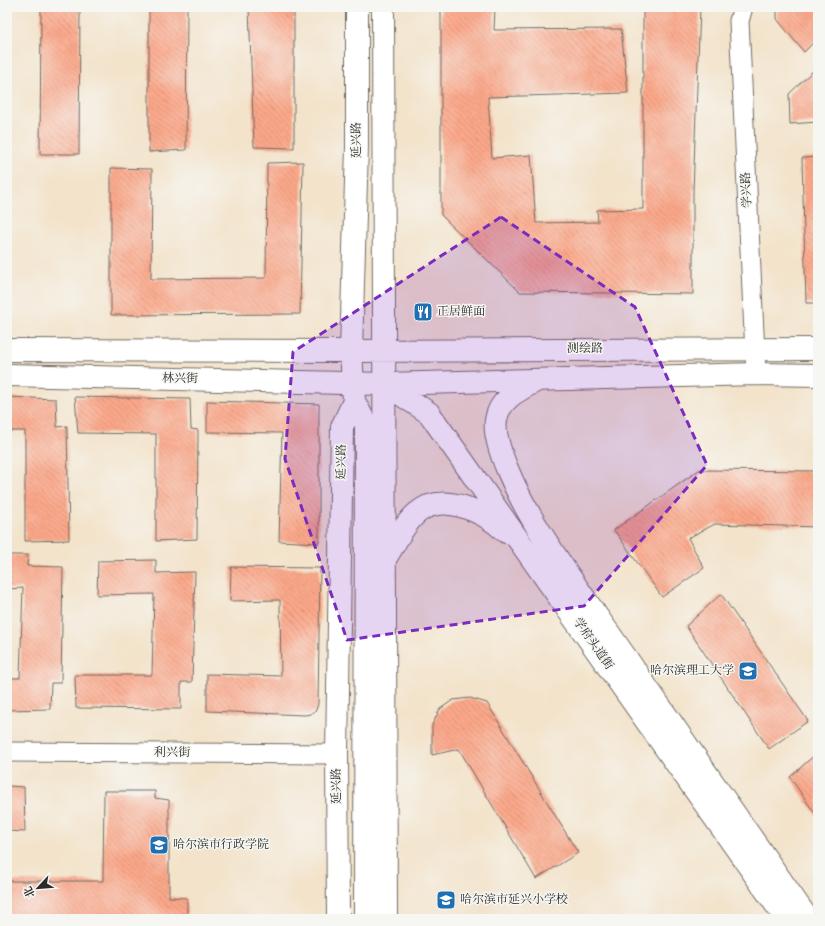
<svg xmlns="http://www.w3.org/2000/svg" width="825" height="926" font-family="'Old Standard TT','Noto Serif SC',serif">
	<defs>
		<pattern id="building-back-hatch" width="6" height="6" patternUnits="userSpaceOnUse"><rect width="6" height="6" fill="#fca88a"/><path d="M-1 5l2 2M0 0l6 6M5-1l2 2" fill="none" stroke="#cc8971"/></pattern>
	</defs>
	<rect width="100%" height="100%" fill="#f6f6f2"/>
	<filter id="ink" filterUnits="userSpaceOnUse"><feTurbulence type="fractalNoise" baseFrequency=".025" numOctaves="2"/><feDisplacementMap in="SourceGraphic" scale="8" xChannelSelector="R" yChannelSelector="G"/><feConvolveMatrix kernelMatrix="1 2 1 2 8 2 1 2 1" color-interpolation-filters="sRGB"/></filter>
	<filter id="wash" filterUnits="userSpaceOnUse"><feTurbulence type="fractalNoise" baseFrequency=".012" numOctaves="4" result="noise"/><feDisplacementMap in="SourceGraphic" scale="16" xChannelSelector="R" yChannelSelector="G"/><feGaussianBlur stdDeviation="0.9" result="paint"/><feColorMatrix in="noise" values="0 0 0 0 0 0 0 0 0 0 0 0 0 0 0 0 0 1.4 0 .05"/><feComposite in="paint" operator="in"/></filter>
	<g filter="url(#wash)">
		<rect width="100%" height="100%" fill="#f3e3cb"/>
		<g id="blocks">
			<path fill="url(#building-back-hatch)" d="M41,7h39l-1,147h-39z
				M149,7h38l-1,143 -37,2z
				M249,7h45v141l-40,-1z
				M441,7h54l-1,23 127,-1 7,64 -140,4 4,61 39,-3 5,68 62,-1 -1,-12 46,-1v-202h57l-7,185v102l-173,-2 -79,-77z
				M777,7h41v31l-14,14 -27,-33z
				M818,66v56l-28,2 -1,-30z
				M818,157v146h-12l-4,-145z
				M303,162l-3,152 -189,1v-147l41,1 -1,110 115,-1 1,-115z
				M7,397l49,2 1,28 10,-1 2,114 -44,1v-110h-18z
				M75,397l115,2 1,30 7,1 -1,109 -41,2v-107l-78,-1z
				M207,401l112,3v139l-40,-2 3,-108 -75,-1z
				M699,470l119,1v56l-103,-3 -27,14 16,30 -42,29 -48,-67z
				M7,555h21l-1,11 36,1 -2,116h-10l-1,26 -43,1v-32h13l3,-90 -16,1z
				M156,560v13l39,-1 -3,110h-11v27l-105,-1 -1,-33h77l2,-81 -57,1 1,-34z
				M231,567l89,1 -2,136 -2,6 -6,4 -5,1 -98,-4v-37l74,2 -1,-76 -50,1z
				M721,594l87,127 -39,28 -83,-123z
				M470,698l17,5 91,150 -42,26 -77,-130 -27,6v-30l8,-16 13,-9z
				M818,752v66l-28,-41z
				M7,786l17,1 1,45 -18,-1z
				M104,791h51v7l14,2v97l18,1v21h-180v-38h96z"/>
		</g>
	</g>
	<g filter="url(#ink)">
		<use href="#blocks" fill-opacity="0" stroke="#716b63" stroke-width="1"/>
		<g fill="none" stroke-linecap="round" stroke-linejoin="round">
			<g stroke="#716b63" stroke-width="21">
				<path id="minor" d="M743,7l-4,14 17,353
					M7,752l330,2"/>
			</g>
			<g stroke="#716b63" stroke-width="24">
				<path id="major" d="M383,7l3,912
					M7,350l344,1 467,-2
					M7,375l378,9 371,-10 62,1
					M536,381c-17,9 -37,18 -40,39 -4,24 22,74 34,95 30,52 70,104 104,154 58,83 116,167 174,250
					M385,384l44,29 357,506
					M354,401l12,23 -1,495
					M385,559c10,-15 18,-34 32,-46 26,-22 68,-1 89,19
					M338,919l-1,-165 5,-327 12,-26 -3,-50 6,-204v-140"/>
			</g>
			<use href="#minor" stroke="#fff" stroke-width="19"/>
			<use href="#major" stroke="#fff" stroke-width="22"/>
		</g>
	</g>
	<path fill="#7b2cbf" fill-opacity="0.2" stroke="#7b2cbf" stroke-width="3" stroke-dasharray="8 5" stroke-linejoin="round" d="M501,217l134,90 72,158 -123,141 -237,34 -62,-181 8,-107z"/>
	<defs>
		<g id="restaurant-square" transform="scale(1)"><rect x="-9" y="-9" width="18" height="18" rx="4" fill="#1f6fb2" stroke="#f6f6f2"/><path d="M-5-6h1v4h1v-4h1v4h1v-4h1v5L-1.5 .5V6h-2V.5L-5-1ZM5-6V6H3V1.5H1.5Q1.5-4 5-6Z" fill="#fff"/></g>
		<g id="university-square" transform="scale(1)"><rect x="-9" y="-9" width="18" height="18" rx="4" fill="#1f6fb2" stroke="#f6f6f2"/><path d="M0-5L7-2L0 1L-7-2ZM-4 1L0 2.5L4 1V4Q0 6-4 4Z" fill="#fff"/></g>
		<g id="school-square" transform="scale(1)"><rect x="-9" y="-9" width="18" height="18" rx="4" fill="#1f6fb2" stroke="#f6f6f2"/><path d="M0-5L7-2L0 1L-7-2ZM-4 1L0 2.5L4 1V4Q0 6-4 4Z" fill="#fff"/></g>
	</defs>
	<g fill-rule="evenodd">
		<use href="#restaurant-square" x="423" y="312"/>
		<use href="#university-square" x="748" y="671"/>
		<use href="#university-square" x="159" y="845"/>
		<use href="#school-square" x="446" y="900"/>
	</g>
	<g text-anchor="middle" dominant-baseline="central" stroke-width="3" stroke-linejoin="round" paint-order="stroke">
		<g font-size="12" fill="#2b2b2b" stroke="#f6f6f2">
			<text transform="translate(357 140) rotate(-90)">延兴路</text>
			<text transform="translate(747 190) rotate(-93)">学兴路</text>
			<text x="585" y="349">测绘路</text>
			<text transform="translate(180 379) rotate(1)">林兴街</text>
			<text transform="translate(342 462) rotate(-89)">延兴路</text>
			<text transform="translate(593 644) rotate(55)">学府头道街</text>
			<text x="172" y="753">利兴街</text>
			<text transform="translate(337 786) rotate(-90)">延兴路</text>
		</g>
		<g font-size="12" fill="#2b2b2b" stroke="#f6f6f2" text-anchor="start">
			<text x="437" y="312">正居鲜面</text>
			<text x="734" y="671" text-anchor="end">哈尔滨理工大学</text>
			<text x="173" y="845">哈尔滨市行政学院</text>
			<text x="460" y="900">哈尔滨市延兴小学校</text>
		</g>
	</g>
	<rect width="825" height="926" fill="none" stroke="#f6f6f2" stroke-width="24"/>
	<g transform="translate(38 888) rotate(244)" stroke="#f6f6f2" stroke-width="3" paint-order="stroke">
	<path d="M0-3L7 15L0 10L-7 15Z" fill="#2b2b2b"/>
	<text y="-6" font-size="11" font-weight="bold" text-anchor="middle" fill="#2b2b2b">北</text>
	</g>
</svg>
